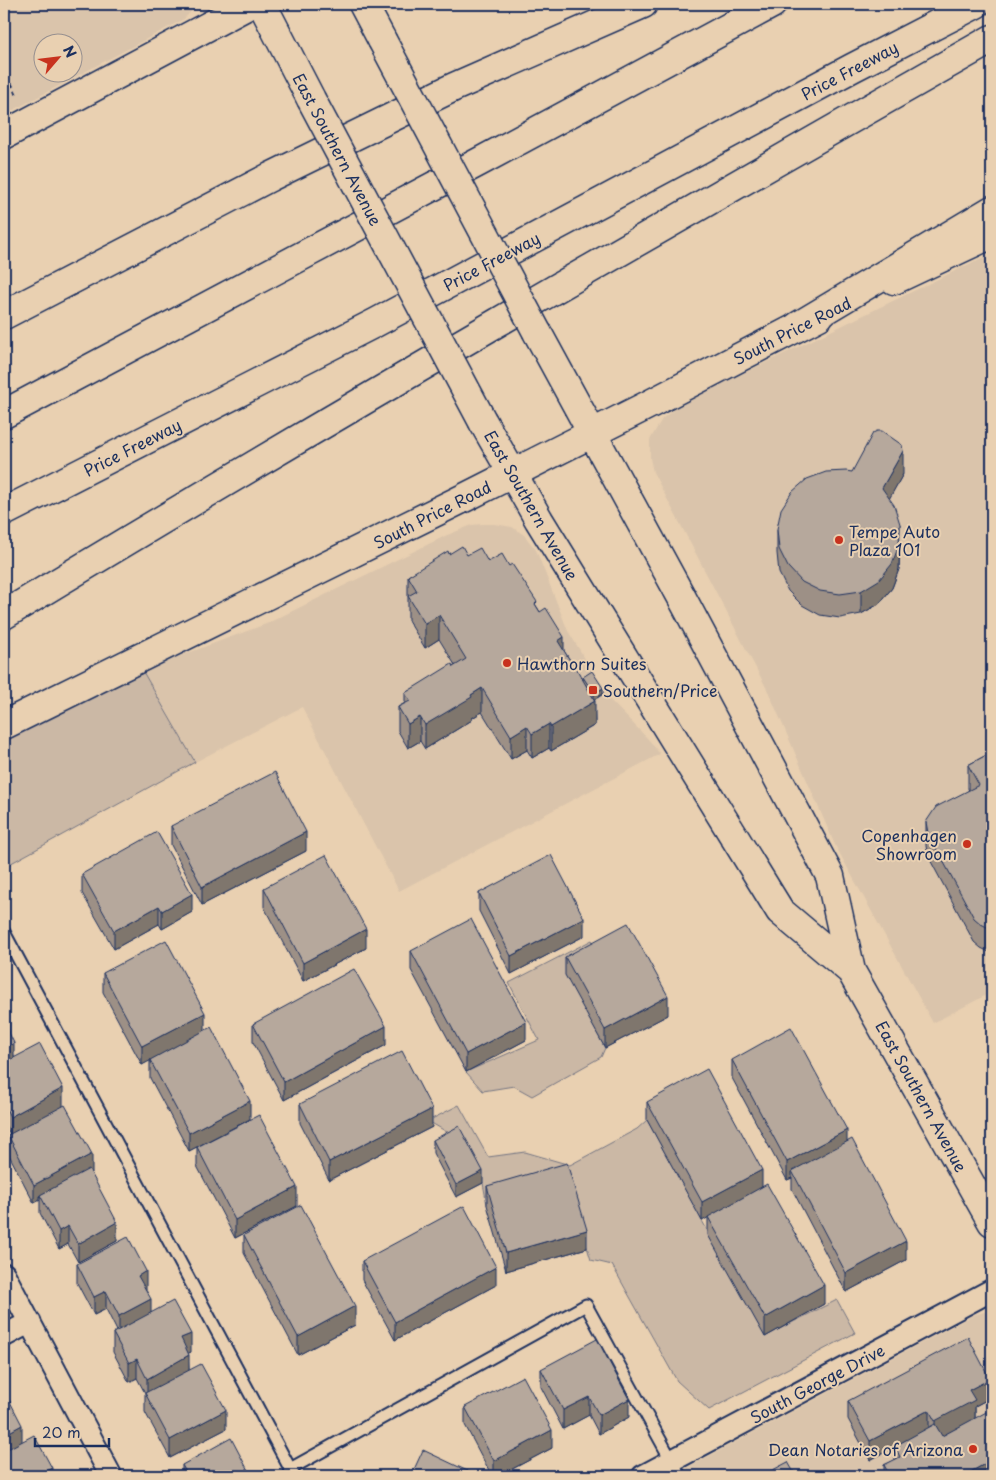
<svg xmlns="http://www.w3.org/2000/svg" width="996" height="1480" font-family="'Playpen Sans',sans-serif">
	<rect width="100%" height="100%" fill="#e9d0b1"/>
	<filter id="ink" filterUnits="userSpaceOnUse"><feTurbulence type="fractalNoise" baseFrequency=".02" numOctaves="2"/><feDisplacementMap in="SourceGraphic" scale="10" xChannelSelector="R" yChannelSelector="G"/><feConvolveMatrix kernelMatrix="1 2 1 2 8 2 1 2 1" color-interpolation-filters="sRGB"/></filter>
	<g filter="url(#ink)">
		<path fill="#dac4ab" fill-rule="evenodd" d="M4,4h194l-14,15 -180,96zM42,42h30v30h-30z
			M992,253v739l-59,31 -98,-178 -66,-152 -116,-221 -3,-14v-18l12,-21 18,-15z
			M483,524h11l18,3 12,8 12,15 32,81 43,70 38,39 11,14 -261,137 -97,-184 -107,55 -53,-92 124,-46 179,-88 27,-11z
			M984,1312l8,1v163h-300l-5,-8 287,-153z"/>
		<path fill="#cbb8a5" stroke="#737482" d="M142,670l53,92 -191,105v-126z
			M592,940l8,16 -34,19 39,73 -4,9 -69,39 -18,-10 -31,5 -17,-19 73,-32 -30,-57z
			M459,1105l29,52 37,-5 45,13 67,-36 10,-9 118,216 72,-36 18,33 -146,77 -32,-29 -65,-116 -21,-5 -24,-78 -80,23 -4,-22 -24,-44 -31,-18z"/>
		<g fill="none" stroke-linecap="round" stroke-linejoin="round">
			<g stroke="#1b2f5e" stroke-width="15">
				<path id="service" d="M4,932l290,544
					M290,1469l296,-164 94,171"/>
			</g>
			<g stroke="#1b2f5e" stroke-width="25">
				<path id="minor" d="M4,1274l107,202
					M4,1336l26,-14
					M643,1476l349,-186"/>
			</g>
			<g stroke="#1b2f5e" stroke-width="31">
				<path id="secondary" d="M262,4l49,95
					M363,4l19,36
					M4,135l246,-131
					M894,280l98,-46
					M537,332l145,266 148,278 21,95 141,251
					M483,422l56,98 241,391 71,60
					M4,725l462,-228 182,-92 171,-89"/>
			</g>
			<g stroke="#1b2f5e" stroke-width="31">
				<path id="motorway" d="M4,315l266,-138 184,-90 189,-83
					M798,326l194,-116
					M4,414l475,-252 293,-158
					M4,512l371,-189 477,-255 124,-64
					M4,615c326,-198 657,-388 988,-576"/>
			</g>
			<path stroke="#1b2f5e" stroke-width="3" stroke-dasharray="4 4" stroke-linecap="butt" d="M4,69l13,27"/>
			<use href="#service" stroke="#e9d0b1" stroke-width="11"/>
			<use href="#minor" stroke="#e9d0b1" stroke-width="21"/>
			<use href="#secondary" stroke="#e9d0b1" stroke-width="28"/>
			<use href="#motorway" stroke="#e9d0b1" stroke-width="28"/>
			<g stroke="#1b2f5e" stroke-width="31" stroke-linecap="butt">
				<path id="secondary-bridge" d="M382,40l155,292
					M311,99l172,323"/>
			</g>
			<use href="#secondary-bridge" stroke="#e9d0b1" stroke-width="28"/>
		</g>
		<path fill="#9d9086" stroke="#1b2f5e" d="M852,472l51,2 -14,24 11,50 -1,21 -7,19 -13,16 -18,10 -21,4 -20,-3 -18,-10 -14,-14 -9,-18 -2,-20v-24z
			M449,554l18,1 21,7 21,4 28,41 27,44 19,29v-3l20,17 -9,6 1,25 -44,26 -2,-3 -17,10 -5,-8 -16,9 -29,-47 -10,6v2l-47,29 -5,-8 -12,7 -10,-17v-24l7,-4v-10l50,-28 -16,-26 -14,9 -17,-28v-44z
			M992,752v199l-3,1 -8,-4 -7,-6 -46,-86 -2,-10v-24l43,-32 -1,-1v-24z
			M171,826l135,25 -104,54 -31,-60z
			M82,874l110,38 -30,17 -3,-5 -45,25 -32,-56z
			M264,888l102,60 -63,33 -39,-74z
			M479,893l105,43 -73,38 -32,-63z
			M411,951l115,89 -60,32 -55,-102z
			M565,957l103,58 -63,33 -40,-73z
			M103,973l102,58 45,88 -61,32 -39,-73v-18l-8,5 -39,-73z
			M4,1005l10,52 49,49 29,67h-1l26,68 -39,21 -10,-18 -9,5 -19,-36v-13l-6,3 -26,-50v-18l2,-1 -6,-11z
			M253,1024l133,21 -102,55 -31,-58z
			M732,1060l115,81 59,119 -60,32 -54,-103v-11l-5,2 -55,-102z
			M647,1102l115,85 62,117 -59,33 -57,-102v-18l-6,4 -55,-101z
			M300,1104l132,23 -103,53 -29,-57z
			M433,1140l50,43 -27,14 -23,-44z
			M197,1147l100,59 -62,32 -38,-72z
			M487,1186l100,62 -81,23 -19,-66z
			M244,1235l111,90 -57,30 -54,-102z
			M362,1261l134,24 -101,55 -33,-60z
			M77,1264l69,26 5,23 40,39 -3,1 1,17 37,59 -56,29 -25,-46v-19l-8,-15 -8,4 -16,-30v-19l4,-2 -11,-22 -12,6 -17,-32z
			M541,1369l88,48 -30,17 -10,-19 -26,14 -22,-42z
			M990,1398l-15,8v13l17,57h-108v-11l11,-5v-13l-25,13 -22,-41v-18z
			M465,1407l87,41 -53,28h-7l-27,-51z
			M182,1465l69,11h-69z"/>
		<path fill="#7f766d" stroke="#1b2f5e" d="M903,451v23l-21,38v-24z
			M900,524l-1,45 -7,19 -13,16 -18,10v-23z
			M439,615v24l-14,9v-24z
			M564,637v24l-6,-20z
			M482,688v24l-10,6v2l-47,29v-24z
			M603,688v6l-9,6v-6z
			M595,701v24l-44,26v-24z
			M420,717v24l-12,7v-24z
			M549,724v24l-17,10v-24z
			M527,726v24l-16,9v-23z
			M306,832v19l-104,54v-18z
			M192,894v18l-30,17v-18z
			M159,906v18l-45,25v-18z
			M584,918v18l-73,38v-18z
			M366,929v19l-63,33v-18z
			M668,996v19l-63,33v-18z
			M205,1013v19l-63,33v-19z
			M9,1014v19l-5,3v-19z
			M526,1022v18l-60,32v-18z
			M386,1026v19l-102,55v-18z
			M14,1043v18l-10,6v-18z
			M63,1088v19l-53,28v-18z
			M250,1101v18l-61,32v-18z
			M432,1109v18l-103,53v-18z
			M847,1130v18l-55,23v7l-5,2v-18z
			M92,1154v19l-50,26 -2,-4v5l-6,3v-18z
			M762,1170v18l-60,33v-19z
			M483,1171v12l-27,14v-12z
			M297,1187v19l-62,32v-18z
			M117,1222v19l-39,21v-18z
			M68,1226v18l-9,5v-18z
			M587,1230v18l-81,23v-18z
			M906,1241v19l-60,32v-19z
			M496,1267v18l-101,55v-18z
			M146,1271v19l-8,4v-18z
			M824,1285v19l-59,33v-19z
			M106,1291v18l-12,6v-18z
			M151,1299v18l-32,17v-18z
			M355,1306v19l-57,30v-18z
			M191,1334v18l-10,5v-19z
			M189,1355v19l-42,23v-18z
			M137,1359v19l-8,4v-19z
			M990,1379v19l-15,8v13l-40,21v-19l34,-31z
			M589,1397v18l-26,14v-19z
			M629,1399v18l-30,17v-19z
			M226,1410v19l-56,29v-18z
			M929,1410v18l-59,32v-19z
			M22,1425v18l-18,10v-18z
			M552,1430v18l-53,28h-5v-15z
			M992,1460v16h-29z
			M52,1468v8h-12v-2z"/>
		<path fill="#b6a89c" stroke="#1b2f5e" d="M877,431h5l20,14 1,6 -21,37 12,17 6,19 -1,21 -7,19 -13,16 -18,11 -21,3 -20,-3 -18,-9 -14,-15 -9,-18 -2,-20 4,-20 11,-17 15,-13 19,-7 20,-1 6,1 21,-39z
			M462,546l5,9 13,-7 8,14 14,-8 7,12 3,-2 25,38 -2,2 5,8 6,-4 18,29 -6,4 13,21 1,-1 23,40 -44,26 -2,-3 -17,10 -5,-8 -16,10 -29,-48 -11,7 1,2 -47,28 -5,-8 -12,7 -10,-17 12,-6 -5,-8 47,-29 1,3 13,-8 -27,-44 -14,9 -17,-28 9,-5 -9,-15 40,-25 1,3z
			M592,671l11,17 -9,6 -11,-17z
			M992,752v175l-3,1 -8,-4 -7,-6 -46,-85 -2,-11 10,-15 43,-22 -11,-20z
			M275,772l31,60 -104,55 -31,-61z
			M157,832l35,62 -30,17 -3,-5 -45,25 -32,-57z
			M326,855l40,74 -63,34 -39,-75z
			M551,855l33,63 -73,38 -32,-63z
			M471,919l55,103 -60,32 -55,-103z
			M628,923l40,73 -63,34 -40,-73z
			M166,940l39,73 -63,33 -39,-73z
			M354,969l32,57 -102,56 -31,-58z
			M4,1005l5,9 -5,3z
			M4,1023l10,20 -10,6z
			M211,1027l39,74 -61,32 -39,-73z
			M791,1027l56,103 -60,32 -55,-102z
			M40,1044l23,44 -53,29 -6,-13v-41z
			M402,1051l30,58 -103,53 -29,-58z
			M707,1069l55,101 -60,32 -55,-100z
			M65,1105l27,49 -58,31 -26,-50z
			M259,1115l38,72 -62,33 -38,-73z
			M459,1126l24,45 -27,14 -23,-45z
			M852,1139l54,102 -60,32 -54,-102z
			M567,1163l20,67 -81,23 -19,-67z
			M89,1169l28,53 -39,22 -10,-18 -9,5 -19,-36z
			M767,1184l57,101 -59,33 -57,-101z
			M301,1205l54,101 -57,31 -54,-102z
			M464,1206l32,61 -101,55 -33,-61z
			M128,1237l18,34 -8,5 13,23 -32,17 -13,-25 -12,6 -17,-33z
			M173,1301l18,33 -10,4 8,17 -42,24 -10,-20 -8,4 -16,-30z
			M968,1337l22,42 -21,11 6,10 -40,21 -6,-11 -59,31 -22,-40z
			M597,1339l32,60 -30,16 -10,-18 -26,13 -22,-41z
			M201,1364l25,46 -56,30 -25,-47z
			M523,1376l29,54 -58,31 -29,-54z
			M4,1390l18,35 -18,10z
			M992,1409v51l-29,16h-73l-6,-11 16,-8 -5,-11 40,-22 7,12z
			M34,1435l18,33 -12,6 2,2h-38v-25z
			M231,1438l20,38h-63l-6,-11z
			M423,1450l55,26h-67z
			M788,1462l8,14h-22l-3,-5z"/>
	</g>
	<g fill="#c8321e" stroke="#e9d0b1" stroke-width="2">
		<circle cx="839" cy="540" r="5"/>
		<circle cx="507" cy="663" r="5"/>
		<rect x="588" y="685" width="10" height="10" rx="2.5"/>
		<circle cx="967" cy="844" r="5"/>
		<circle cx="973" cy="1449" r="5"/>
	</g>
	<g text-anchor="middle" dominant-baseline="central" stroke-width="4" stroke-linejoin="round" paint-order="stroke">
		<g font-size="16" fill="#1b2f5e" stroke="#e9d0b1">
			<text transform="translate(849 70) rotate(-28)">Price Freeway</text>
			<text transform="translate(338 149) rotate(62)">East Southern Avenue</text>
			<text transform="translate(491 261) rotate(-28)">Price Freeway</text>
			<text transform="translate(792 330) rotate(-27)">South Price Road</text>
			<text transform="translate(132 447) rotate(-27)">Price Freeway</text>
			<text transform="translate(532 505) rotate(60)">East Southern Avenue</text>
			<text transform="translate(432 514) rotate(-27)">South Price Road</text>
			<text transform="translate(922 1096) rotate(61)">East Southern Avenue</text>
			<text transform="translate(817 1383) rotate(-28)">South George Drive</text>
		</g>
		<g font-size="16" fill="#1b2f5e" stroke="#e9d0b1" text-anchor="start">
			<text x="849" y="531">Tempe Auto<tspan x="849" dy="18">Plaza 101</tspan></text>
			<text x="517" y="663">Hawthorn Suites</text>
			<text x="603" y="690">Southern/Price</text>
			<text x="957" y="835" text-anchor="end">Copenhagen<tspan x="957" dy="18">Showroom</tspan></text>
			<text x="963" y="1449" text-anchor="end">Dean Notaries of Arizona</text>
		</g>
	</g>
	<rect width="996" height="1480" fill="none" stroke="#e9d0b1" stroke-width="20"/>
	<rect x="10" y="10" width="976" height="1460" fill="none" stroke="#1b2f5e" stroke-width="2" filter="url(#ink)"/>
	<g transform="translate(58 58) rotate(62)"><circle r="24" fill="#e9d0b1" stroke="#979090"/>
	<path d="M0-4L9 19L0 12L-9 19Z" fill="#c8321e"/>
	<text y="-8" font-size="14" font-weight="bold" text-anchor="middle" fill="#1b2f5e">N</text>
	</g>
	<path d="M35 1438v8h74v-8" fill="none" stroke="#1b2f5e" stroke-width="2.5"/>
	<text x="42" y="1438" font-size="15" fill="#1b2f5e" stroke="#e9d0b1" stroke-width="4" paint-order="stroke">20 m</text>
</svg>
